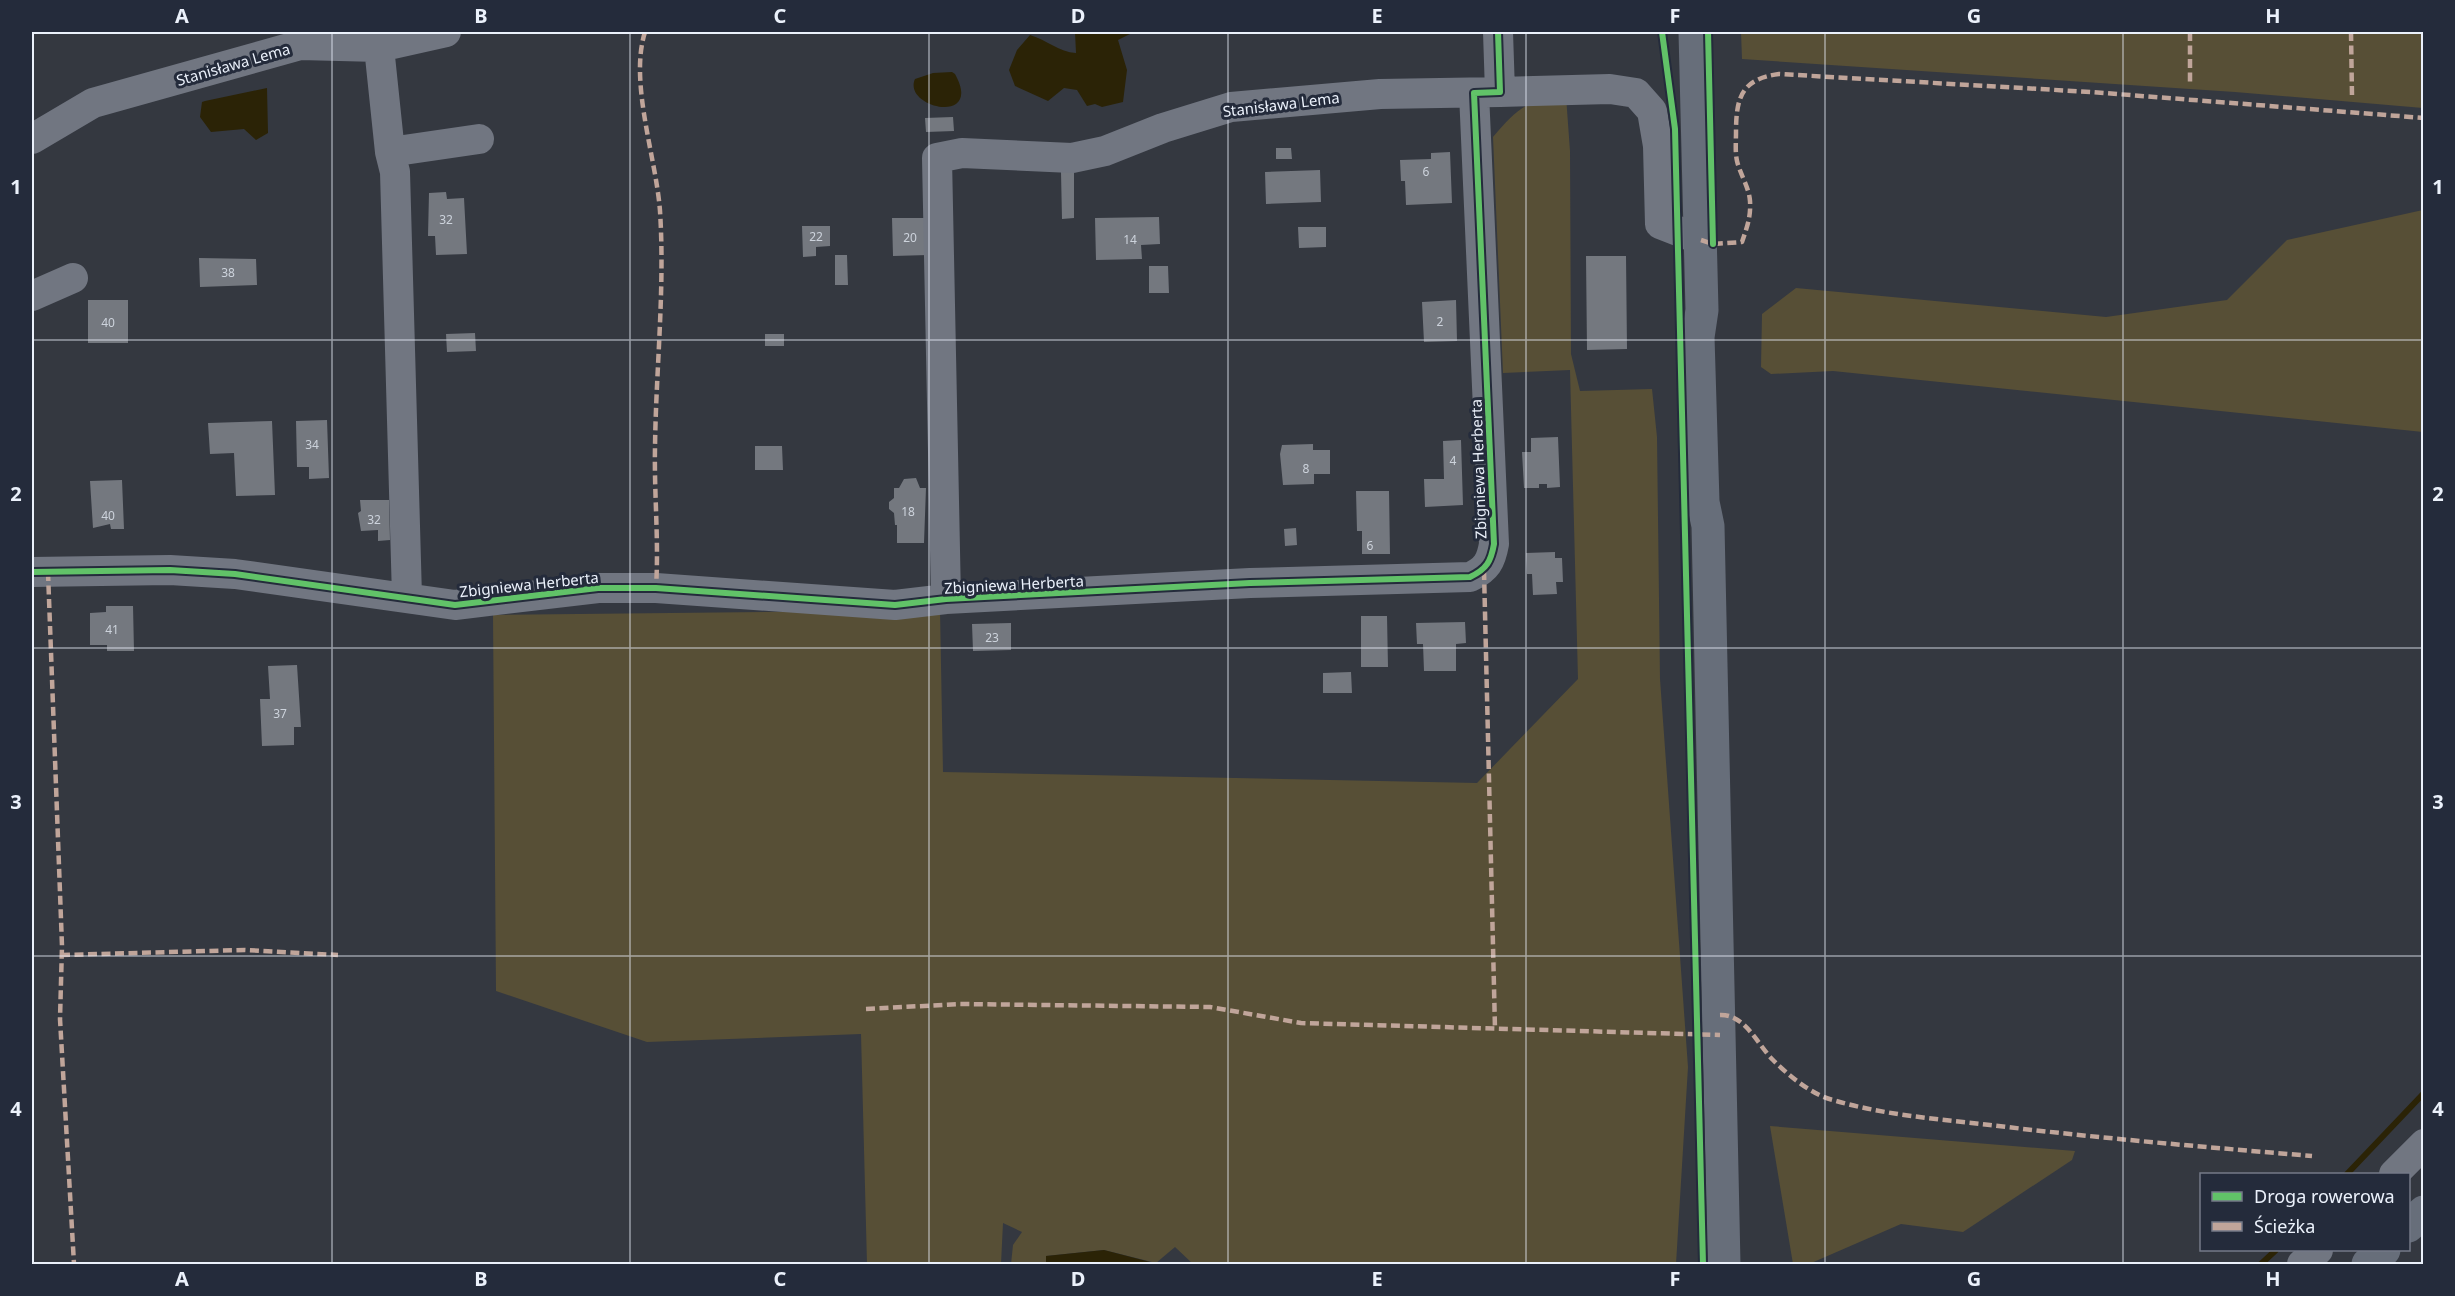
<svg xmlns="http://www.w3.org/2000/svg" width="2455" height="1296" font-family="'Noto Sans',sans-serif">
	<rect width="100%" height="100%" fill="#343840"/>
	<path fill="#574f36" d="M1741,32h682v76l-188,-16 -493,-33z
		M1566,96l4,55 1,203 9,37 72,-2 5,48 3,242 28,388 -12,197h-483l-18,-17 -19,16 -52,-13 -58,6v8h-35l2,-19 9,-13 -19,-9 -2,41h-134l-6,-230 -214,8 -151,-51 -3,-376 447,-5 3,162 534,11 101,-104 -8,-309 -67,3 -10,-236c23,-27 35,-39 73,-41z
		M2423,210v222l-590,-61 -62,3 -10,-7 1,-53 34,-26 310,29 121,-17 60,-60z
		M1770,1126l305,25 -3,9 -109,72 -62,-8 -92,40h-16z"/>
	<path fill="#2b2306" d="M1075,32h59l-16,8 9,30 -4,32 -21,5 -7,-3 -8,2 -10,-16 -13,-2 -16,13 -33,-15 -6,-16 8,-20 13,-15c17,5 29,17 46,18z
		M952,72l3,2c29,52 -53,34 -40,5l18,-6z
		M267,88l1,45 -12,7 -12,-11 -33,3 -11,-15 2,-15 3,-1z
		M1104,1250l54,14h-112v-8z"/>
	<g fill="none" stroke-linecap="round" stroke-linejoin="round">
		<path stroke="#2b2306" stroke-width="6" d="M2347,1174l77,-81
			M2261,1264l15,-14"/>
	</g>
	<path fill="#74787f" d="M953,117l1,14 -28,1 -1,-14z
		M1276,148h15l1,11h-16z
		M1450,152l2,51 -46,2 -1,-24h-4l-1,-21 31,-1v-6z
		M1320,170l1,32 -55,2 -1,-32z
		M1061,172h13v46l-12,1z
		M446,192l1,7 17,-1 3,56 -31,1 -1,-19h-7l1,-43z
		M1159,217l1,27 -19,1 1,14 -46,1 -1,-42z
		M892,218h35l1,37 -35,1z
		M802,226h28v20l-14,1v9l-13,1z
		M1298,227h28v20l-27,1z
		M835,255h12l1,30h-13z
		M1586,256h40l1,93 -40,1z
		M199,258l57,1 1,26 -57,2z
		M1149,266h19l1,27h-20z
		M88,300h40v43h-40z
		M1456,300l1,41 -33,1 -2,-40z
		M475,333l1,18 -29,1 -1,-18z
		M765,334h19v12h-19z
		M327,420l2,58 -20,1v-12h-12l-1,-46z
		M272,421l3,74 -39,1 -2,-43 -24,1 -2,-31z
		M1558,437l2,50 -13,1v-4h-8v4h-15l-2,-36h9v-14z
		M1461,440l2,65 -38,2 -1,-28h20l-1,-38z
		M1313,444v6h17v24h-16v10l-31,1 -3,-31 2,-9z
		M755,446h27l1,24h-28z
		M916,478l4,10h6l-2,55h-27v-18h-2l-1,-12 -5,-4v-7l5,-4v-10h5l5,-9z
		M122,480l2,49h-13l-1,-5 -17,4 -3,-47z
		M1356,491h33l1,63h-28v-23h-5z
		M360,500h29l1,40 -12,1v-11l-17,1 -3,-18 3,-2z
		M1296,528l1,17 -12,1 -1,-17z
		M1555,552v6h7l1,24h-7l1,12 -24,1 -1,-21h-5l-1,-21z
		M106,606h27l1,45h-27v-6h-17v-32l16,-1z
		M1361,616h26l1,51h-27z
		M1465,622l1,21 -10,1v27h-32l-1,-27h-6l-1,-21z
		M1011,623v27l-38,1 -1,-27z
		M297,665l4,62h-7v18l-32,1 -2,-47h10l-2,-33z
		M1351,672l1,21h-29v-20z"/>
	<g fill="none" stroke-linecap="round" stroke-linejoin="round">
		<path stroke="#717681" stroke-width="30" d="M379,47l11,105 5,20 12,425
			M1500,92l110,-3 26,4 16,18 6,35 2,78 41,16
			M32,139l61,-36 207,-58 79,2 67,-15
			M390,152l89,-13
			M32,296l41,-18
			M32,572l138,-2 65,4 220,31 143,-17h58l239,17 51,-6 304,-16 220,-6c17,-8 21,-16 24,-33l-20,-451
			M946,599l-9,-441 25,-5 110,5 33,-7 58,-23 68,-21 149,-13 120,-2 -2,-60
			M2394,1174l30,-30
			M2302,1264l16,-14"/>
		<path stroke="#676e7a" stroke-width="33" d="M1695,32l7,278 -4,27 5,165 5,24 16,738
			M2408,1226l16,-14
			M2368,1264l16,-14"/>
		<path stroke="#c0a59a" stroke-width="4.5" stroke-dasharray="9 4.5" stroke-linecap="butt" d="M645,32c-16,50 11,125 15,179 5,78 -4,158 -5,236 -1,47 4,94 1,141
			M2190,32v52
			M2351,32l1,64
			M1701,240l12,4 29,-2c5,-15 9,-25 8,-41 -1,-14 -10,-27 -13,-40 -2,-9 -1,-19 -1,-28 0,-35 5,-54 43,-59l312,18 333,26
			M1484,571l11,458
			M48,572l14,374 -2,73 14,245
			M61,955l184,-5 93,5
			M866,1009l94,-5 250,3 91,16 419,12
			M1720,1015c25,-1 37,29 53,45 15,15 39,35 60,40 50,15 105,19 157,25 107,13 214,22 322,31"/>
		<g stroke="#242b3b" stroke-width="10">
			<path id="cycleway" d="M1662,32l13,97 28,1135
				M1708,32l5,212
				M32,572l138,-2 65,4 220,31 143,-17h58l239,17 51,-6 304,-16 220,-6c17,-8 21,-16 24,-33l-20,-451 26,-1 -2,-60"/>
		</g>
		<use href="#cycleway" stroke="#61c268" stroke-width="6"/>
	</g>
	<path fill="none" stroke="#ebf1fb" stroke-width="1.5" stroke-opacity="0.55" d="M332,32v1232M630,32v1232M929,32v1232M1228,32v1232M1526,32v1232M1825,32v1232M2123,32v1232M32,340h2392M32,648h2392M32,956h2392"/>
	<g text-anchor="middle" dominant-baseline="central" stroke-width="6" stroke-linejoin="round" paint-order="stroke">
		<g font-size="12" fill="#cdd3dc">
			<text x="1426" y="171">6</text>
			<text x="446" y="219">32</text>
			<text x="816" y="236">22</text>
			<text x="910" y="237">20</text>
			<text x="1130" y="239">14</text>
			<text x="228" y="272">38</text>
			<text x="1440" y="321">2</text>
			<text x="108" y="322">40</text>
			<text x="312" y="444">34</text>
			<text x="1453" y="460">4</text>
			<text x="1306" y="468">8</text>
			<text x="908" y="511">18</text>
			<text x="108" y="515">40</text>
			<text x="374" y="519">32</text>
			<text x="1370" y="545">6</text>
			<text x="112" y="629">41</text>
			<text x="992" y="637">23</text>
			<text x="280" y="713">37</text>
		</g>
		<g font-size="15" fill="#ebf1fb" stroke="#242b3b">
			<text transform="translate(233 64) rotate(-16)">Stanisława Lema</text>
			<text transform="translate(1281 104) rotate(-7)">Stanisława Lema</text>
			<text transform="translate(1478 469) rotate(-92)">Zbigniewa Herberta</text>
			<text transform="translate(529 584) rotate(-6)">Zbigniewa Herberta</text>
			<text transform="translate(1014 584) rotate(-3)">Zbigniewa Herberta</text>
		</g>
	</g>
	<rect width="2455" height="1296" fill="none" stroke="#242b3b" stroke-width="66"/>
	<rect x="2200" y="1173" width="210" height="78" fill="#242b3b" stroke="#747a88" stroke-width="1.5"/>
	<rect x="2212" y="1192" width="30" height="9" fill="#61c268" stroke="#747a88" stroke-width="1.5"/>
	<text x="2254" y="1203" font-size="18" fill="#ebf1fb">Droga rowerowa</text>
	<rect x="2212" y="1222" width="30" height="9" fill="#c0a59a" stroke="#747a88" stroke-width="1.5"/>
	<text x="2254" y="1233" font-size="18" fill="#ebf1fb">Ścieżka</text>
	<rect x="33" y="33" width="2389" height="1230" fill="none" stroke="#ebf1fb" stroke-width="2"/>
	<g font-size="20" text-anchor="middle" font-weight="bold" fill="#ebf1fb">
		<text x="182" y="23">A</text>
		<text x="481" y="23">B</text>
		<text x="780" y="23">C</text>
		<text x="1078" y="23">D</text>
		<text x="1377" y="23">E</text>
		<text x="1675" y="23">F</text>
		<text x="1974" y="23">G</text>
		<text x="2273" y="23">H</text>
		<text x="16" y="194">1</text>
		<text x="2438" y="194">1</text>
		<text x="16" y="501">2</text>
		<text x="2438" y="501">2</text>
		<text x="16" y="809">3</text>
		<text x="2438" y="809">3</text>
		<text x="16" y="1116">4</text>
		<text x="2438" y="1116">4</text>
		<text x="182" y="1286">A</text>
		<text x="481" y="1286">B</text>
		<text x="780" y="1286">C</text>
		<text x="1078" y="1286">D</text>
		<text x="1377" y="1286">E</text>
		<text x="1675" y="1286">F</text>
		<text x="1974" y="1286">G</text>
		<text x="2273" y="1286">H</text>
	</g>
</svg>
